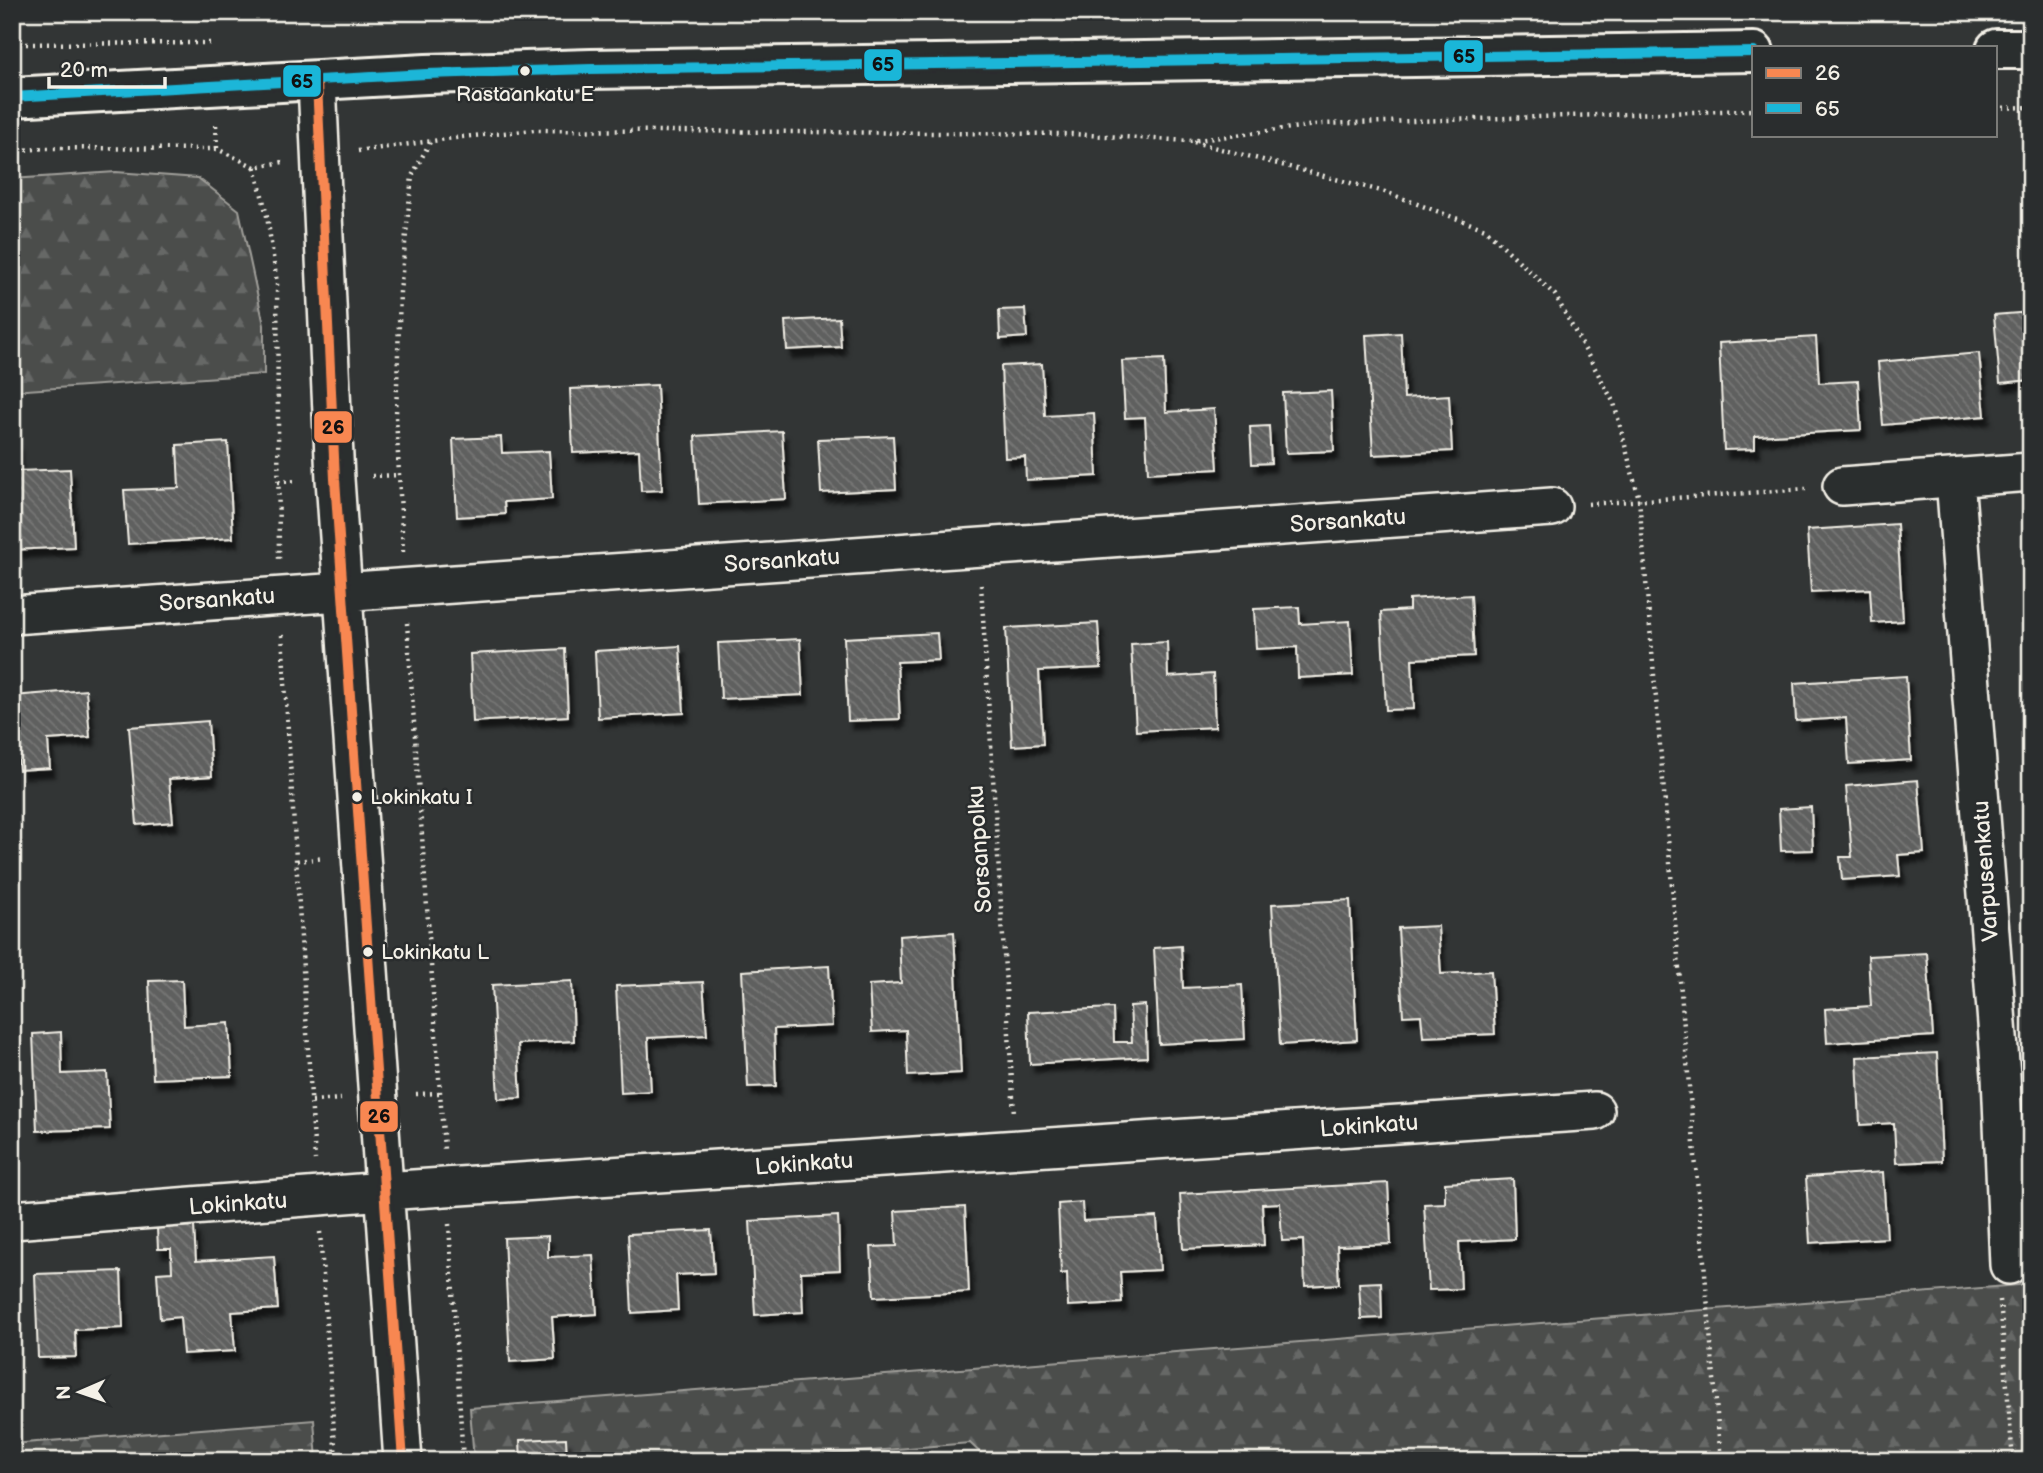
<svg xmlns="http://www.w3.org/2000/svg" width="2043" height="1473" font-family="'Balsamiq Sans',sans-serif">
	<defs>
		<pattern id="forest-firs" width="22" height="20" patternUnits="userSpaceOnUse" patternTransform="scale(1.75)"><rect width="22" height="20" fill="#4b4d4c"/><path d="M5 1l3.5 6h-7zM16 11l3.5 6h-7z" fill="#666766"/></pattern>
		<pattern id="building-back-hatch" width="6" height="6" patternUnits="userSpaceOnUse" patternTransform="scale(1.75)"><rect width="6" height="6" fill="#5f605f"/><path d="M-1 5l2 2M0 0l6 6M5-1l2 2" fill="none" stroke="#777776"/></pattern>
		<filter id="shadow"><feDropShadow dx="4.5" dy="8" stdDeviation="2" flood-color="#0009"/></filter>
	</defs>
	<rect width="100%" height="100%" fill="#323535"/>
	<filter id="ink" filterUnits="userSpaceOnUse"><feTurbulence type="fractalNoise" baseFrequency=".0143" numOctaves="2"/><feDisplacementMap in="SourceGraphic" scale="14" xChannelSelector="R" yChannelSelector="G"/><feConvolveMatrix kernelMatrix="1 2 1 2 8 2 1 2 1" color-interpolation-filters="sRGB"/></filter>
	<g filter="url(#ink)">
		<path fill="url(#forest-firs)" stroke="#a09f9a" stroke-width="2" d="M116,172l82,6 41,32 25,115v49l-252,17v-212z
			M2031,1284v177h-1042l-19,-18 -221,18h-275l-4,-53z
			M314,1420l3,41h-305v-17z"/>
		<path fill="url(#building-back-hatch)" stroke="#f4f1e8" stroke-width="2" filter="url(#shadow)" d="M1025,309l2,28 -27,2 -1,-29z
			M2031,312v68l-31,3 -6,-68z
			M839,318l2,29 -54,3 -2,-29z
			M1401,333l3,65 45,-3 3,56 -79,4 -7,-120z
			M1816,337l3,46 39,-2 3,49 -106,6v13l-31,1 -5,-107z
			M1979,353l6,63 -102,9 -5,-63z
			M1164,359l2,53 48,-3 4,60 -70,4 -3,-56 -20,1 -3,-57z
			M1042,364l3,52 49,-3 3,63 -71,4 -1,-23 -20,1 -4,-92z
			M657,385l5,105 -21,1 -2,-41 -66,3 -3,-64z
			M1331,391l3,60 -48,2 -3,-60z
			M1269,426l2,37 -19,1 -2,-37z
			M782,431l4,68 -87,5 -4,-68z
			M893,436l3,53 -75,4 -3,-54z
			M501,437l1,16 47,-2 3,48 -48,3 1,12 -48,3 -4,-78z
			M228,442l5,96 -105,6 -4,-54 55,-2 -2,-43z
			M12,443h5l1,28 52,-2 4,78 -62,3z
			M1897,524l6,97 -31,2 -2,-34 -59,3 -4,-62z
			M1471,595l3,61 -62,3 2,50 -28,1 -5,-98 28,-2v-11z
			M1299,607l1,17 50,-3 3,54 -55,3 -1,-31 -41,2 -2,-40z
			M1098,623l3,45 -62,3 4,73 -31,2 -6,-118z
			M937,633l2,27 -42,2 3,57 -52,2 -4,-83z
			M800,639l3,56 -82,4 -3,-56z
			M1167,642l1,35 45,-3 2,53 -79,4 -5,-87z
			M680,646l4,67 -86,5 -3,-67z
			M565,649l3,67 -95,6 -3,-68z
			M1906,676l5,84 -62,4 -3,-46 -50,3 -2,-38z
			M86,690l4,47 -42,3 2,28 -31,2 -6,-74z
			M208,721l4,55 -43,3 4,43 -36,3 -8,-98z
			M1918,780l6,73 -26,2 2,21 -58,4 -2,-23h12l-6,-71z
			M1811,807l2,43 -32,1 -2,-42z
			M1350,900l7,140 -77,5 -8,-141z
			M1438,926l3,48 50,-3 4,63 -72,3 -2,-22 -18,1 -5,-88z
			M954,932l7,141 -53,3 -2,-46 -34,2 -3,-47 32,-2 -2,-47z
			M1181,946l2,42 59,-3 3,54 -86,5 -5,-96z
			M1927,953l6,83 -106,7 -2,-34 46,-3 -3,-50z
			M829,966l3,60 -58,3 2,57 -28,1 -6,-116z
			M182,980l2,46 45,-3 3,53 -79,3 -4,-98z
			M572,981l2,60 -56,3 3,54 -23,1 -6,-114z
			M703,982l4,53 -59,3 3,53 -30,2 -5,-107z
			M1145,1005l2,52 -117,7 -2,-52 85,-4 1,34h18l-2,-36z
			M61,1032l1,42 45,-2 3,57 -73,2 -4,-97z
			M1937,1053l5,108 -46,2 -2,-40 -34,2 -3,-68z
			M1883,1172l4,66 -77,5 -4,-66z
			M1513,1179l2,60 -56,3 2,47 -32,1 -5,-86 21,-1v-20z
			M1388,1183l3,61 -54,2 2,38 -34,2 -2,-46 -21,1 -2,-38 -18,1 2,41 -81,4 -3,-55z
			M1082,1202l1,19 74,-4 3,53 -40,2 2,31 -54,3 -1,-33 -6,1 -3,-70z
			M965,1207l4,85 -95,5 -3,-50 26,-1 -2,-35z
			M838,1216l2,54 -39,2 2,40 -48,3 -5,-94z
			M194,1226l2,35 78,-5 4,53 -46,3 3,39 -52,3 -3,-37 -20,2 -3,-46 15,-1 -1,-23h-13l-1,-21z
			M711,1230l3,43 -38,2 2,35 -46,3 -4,-79z
			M548,1236v21l45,-2 4,59 -45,3 3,42 -45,3 -6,-124z
			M121,1271l2,57 -48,2 1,27 -38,1 -3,-84z
			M1381,1282l1,36 -21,1 -2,-36z
			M566,1438l1,23h-46l-1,-21z"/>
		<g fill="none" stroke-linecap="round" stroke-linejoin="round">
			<g stroke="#f4f1e8" stroke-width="42">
				<path id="minor" d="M317,82l18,397 68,982
					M1955,478l46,598 8,189
					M1842,486l189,-14
					M12,615l1540,-108
					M12,1220l372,-29 1211,-80"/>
			</g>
			<g stroke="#f4f1e8" stroke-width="44">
				<path id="tertiary" d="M1996,49h35
					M12,97l414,-23 165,-5 1163,-17"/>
			</g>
			<path stroke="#f4f1e8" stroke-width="4.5" stroke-dasharray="2 5" stroke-linecap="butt" d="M12,44l198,-1 1,3
				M1996,108l35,-1
				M216,125l1,24
				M1194,142l191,50 100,37 70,66 59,108 25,96 82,962
				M12,151l34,-3 171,1 38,18 28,-5
				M358,151l104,-14 73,-7 537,4 118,7 133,-17 431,-14
				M255,167l12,49 10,67 2,276
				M372,476l27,-1
				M278,482l19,-1
				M1588,504l218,-15
				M403,552l-7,-136 4,-124 12,-116 18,-34
				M981,585l33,529
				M407,623l37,526
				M282,635l33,525
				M297,861l27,-3
				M416,1094l24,-1
				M312,1101l29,-2
				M449,1224l14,237
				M320,1232l16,229
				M2000,1300l13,161"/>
			<use href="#minor" stroke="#2a2d2e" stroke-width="37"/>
			<use href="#tertiary" stroke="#2a2d2e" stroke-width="38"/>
			<g stroke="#2a2d2e" stroke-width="16">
				<path id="bus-1" d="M317,82l18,397 68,982"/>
			</g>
			<g stroke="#2a2d2e" stroke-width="16">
				<path id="bus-2" d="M12,97l414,-23 165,-5 1163,-17"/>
			</g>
			<use href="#bus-1" stroke="#f88751" stroke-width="10"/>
			<use href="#bus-2" stroke="#1ab6d8" stroke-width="10"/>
		</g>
	</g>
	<g fill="#f4f1e8" stroke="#2a2d2e" stroke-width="2.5">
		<circle cx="525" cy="71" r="6"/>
		<circle cx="357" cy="797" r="6"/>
		<circle cx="368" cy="952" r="6"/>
	</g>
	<g text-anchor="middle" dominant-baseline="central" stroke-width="5" stroke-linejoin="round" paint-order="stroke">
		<g font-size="21" fill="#f4f1e8" stroke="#2a2d2e" text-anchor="start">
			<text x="525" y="94" text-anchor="middle">Rastaankatu E</text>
			<text x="370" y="797">Lokinkatu I</text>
			<text x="381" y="952">Lokinkatu L</text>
		</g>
		<g font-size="23" fill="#f4f1e8" stroke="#2a2d2e">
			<text transform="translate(1348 521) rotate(-4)">Sorsankatu</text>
			<text transform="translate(782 561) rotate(-4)">Sorsankatu</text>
			<text transform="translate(217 600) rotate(-4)">Sorsankatu</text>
			<text transform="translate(980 849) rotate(-94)">Sorsanpolku</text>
			<text transform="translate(1986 871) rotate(-94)">Varpusenkatu</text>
			<text transform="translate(1369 1126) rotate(-4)">Lokinkatu</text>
			<text transform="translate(804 1164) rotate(-4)">Lokinkatu</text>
			<text transform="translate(238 1204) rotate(-4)">Lokinkatu</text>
		</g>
	</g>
	<g stroke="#2a2d2e" stroke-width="2.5">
		<rect x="1443" y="39" width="41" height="34" rx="7" fill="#1ab6d8"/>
		<rect x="863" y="48" width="40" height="34" rx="7" fill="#1ab6d8"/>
		<rect x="282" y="64" width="40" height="34" rx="7" fill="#1ab6d8"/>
		<rect x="313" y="410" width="40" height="34" rx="7" fill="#f88751"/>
		<rect x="359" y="1100" width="40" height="33" rx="7" fill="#f88751"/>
	</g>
	<g font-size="19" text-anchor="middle" font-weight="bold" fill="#111">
		<text x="1464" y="63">65</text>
		<text x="883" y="71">65</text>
		<text x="302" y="88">65</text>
		<text x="333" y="434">26</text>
		<text x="379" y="1123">26</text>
	</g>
	<rect width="2043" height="1473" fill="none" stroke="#2a2d2e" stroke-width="42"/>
	<rect x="21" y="21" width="2001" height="1431" fill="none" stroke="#f4f1e8" stroke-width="2.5" filter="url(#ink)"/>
	<rect x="1752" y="46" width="245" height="91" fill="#2a2d2e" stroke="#7b7b78" stroke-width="2"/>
	<rect x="1766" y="68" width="35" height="10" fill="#f88751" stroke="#7b7b78" stroke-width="2"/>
	<text x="1815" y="80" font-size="21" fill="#f4f1e8">26</text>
	<rect x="1766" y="103" width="35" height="10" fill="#1ab6d8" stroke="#7b7b78" stroke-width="2"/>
	<text x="1815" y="116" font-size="21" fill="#f4f1e8">65</text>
	<g transform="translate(80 1392) rotate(268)" stroke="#2a2d2e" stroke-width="5" paint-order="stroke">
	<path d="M0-5L12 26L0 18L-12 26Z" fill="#f4f1e8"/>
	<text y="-10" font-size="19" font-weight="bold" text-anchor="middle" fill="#f4f1e8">N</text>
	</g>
	<path d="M49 77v10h116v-10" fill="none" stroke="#f4f1e8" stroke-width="3.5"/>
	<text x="60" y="77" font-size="21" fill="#f4f1e8" stroke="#2a2d2e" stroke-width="5" paint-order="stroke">20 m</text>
</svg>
